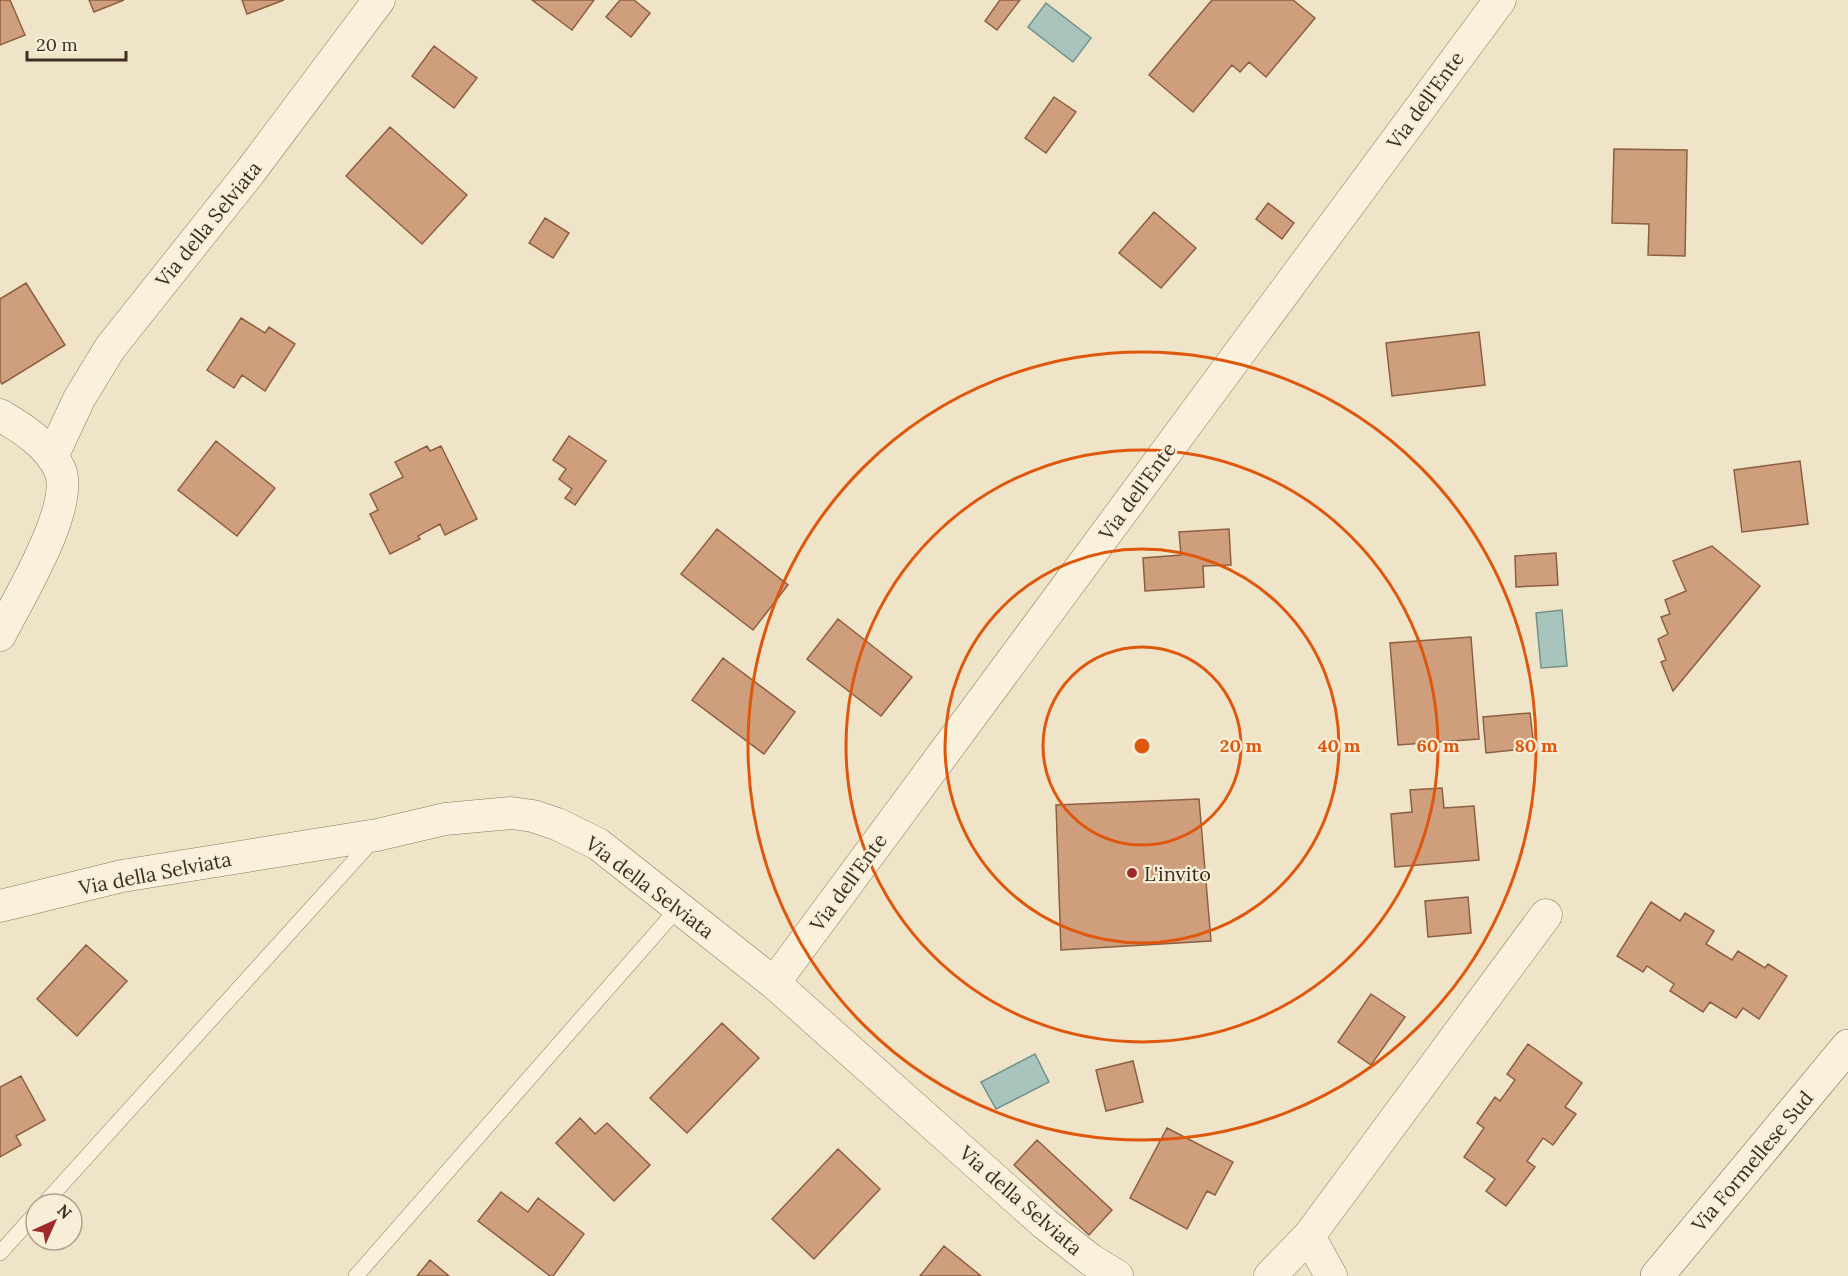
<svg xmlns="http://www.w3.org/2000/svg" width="1848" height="1276" font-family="Lora,serif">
	<rect width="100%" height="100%" fill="#f0e4c8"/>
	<path fill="#a9c4bc" stroke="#6f938a" stroke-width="1.5" d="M1046,3l45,35 -18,24 -45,-35z
		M1562,610l5,56 -26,2 -5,-55z
		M1035,1054l14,28 -53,27 -15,-27z"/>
	<path fill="#cf9f7d" stroke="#8d5f41" stroke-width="1.5" d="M0,0h10l15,35 -25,10z
		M89,0h35l-30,12z
		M242,0h42l-37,14z
		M532,0h62l-22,30z
		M620,0h14l16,13 -19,24 -25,-20z
		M1000,0h20l-23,30 -12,-9z
		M1212,0h81l22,18 -49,59 -17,-15 -9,10 -8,-7 -39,47 -44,-37z
		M434,46l43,32 -23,30 -42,-32z
		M1054,97l22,15 -30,41 -21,-15z
		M390,127l77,68 -45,49 -76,-68z
		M1614,149l73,1 -2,106 -37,-1 1,-31 -37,-1z
		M1268,203l26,20 -12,16 -26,-20z
		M1154,212l42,36 -35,40 -42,-35z
		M545,218l24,15 -16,25 -24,-15z
		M26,283l39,62 -63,39 -2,-3v-82z
		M241,318l24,15 4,-6 26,17 -30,47 -23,-16 -8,13 -27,-18z
		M1479,332l6,53 -93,11 -6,-53z
		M569,436l37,25 -31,44 -10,-7 7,-9 -13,-10 7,-10 -13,-9z
		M216,441l59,47 -38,48 -59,-46z
		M427,446l3,5 11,-5 36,73 -32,16 -5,-11 -22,12 2,3 -30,15 -20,-40 8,-4 -8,-16 33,-17 -8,-15z
		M1800,461l8,63 -66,8 -8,-62z
		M717,529l71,56 -35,45 -72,-56z
		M1229,529l2,36 -28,1 1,21 -59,4 -2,-33 38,-3 -2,-23z
		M1712,546l48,40 -87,105 -12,-29 5,-2 -8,-21 10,-5 -7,-17 9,-3 -5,-14 21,-9 -13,-30z
		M1556,553l2,32 -42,2 -1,-31z
		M838,619l74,58 -31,39 -74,-57z
		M1471,637l8,102 -81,6 -8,-102z
		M723,658l72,54 -31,42 -72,-54z
		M1530,713l4,35 -48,5 -3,-36z
		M1442,788l2,20 30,-2 5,54 -84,7 -4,-53 21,-2 -2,-22z
		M1199,799l12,142 -150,9 -5,-145z
		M1468,897l3,36 -43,4 -3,-36z
		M1651,902l29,19 5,-8 29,18 -8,13 26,16 6,-9 27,17 3,-4 19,12 -28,43 -16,-11 -7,10 -26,-16 -7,10 -33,-21 4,-7 -27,-18 -4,6 -26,-16z
		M86,945l41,36 -50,55 -40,-37z
		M1371,994l34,23 -34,48 -33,-23z
		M722,1023l37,35 -72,75 -37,-35z
		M1528,1044l54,39 -17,24 11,7 -23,31 -10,-7 -16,23 8,6 -29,39 -20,-15 9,-12 -31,-22 20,-29 -7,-5 18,-26 5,4 15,-21 -8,-6z
		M1133,1061l10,41 -37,9 -10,-41z
		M21,1076l24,44 -29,16 5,9 -21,12v-70z
		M580,1118l15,16 12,-11 43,42 -36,36 -58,-58z
		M1167,1128l66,34 -18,33 -8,-4 -20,38 -57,-31z
		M1037,1140l75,70 -23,25 -75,-70z
		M838,1149l42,40 -66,70 -42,-40z
		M501,1192l27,20 10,-14 46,36 -31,42h-3l-72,-55z
		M944,1246l37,30h-61z
		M430,1260l19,16h-32z"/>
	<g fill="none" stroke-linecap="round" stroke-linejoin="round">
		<g stroke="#8d765c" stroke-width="16">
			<path id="lane" d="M44,1204l330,-365
				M0,1253l36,-40
				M356,1276l323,-369"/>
		</g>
		<g stroke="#8d765c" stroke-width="33">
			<path id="street" d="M0,415c22,13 49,30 60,55 15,37 -42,129 -60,165
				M52,457l27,-58 31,-51 140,-176 129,-172
				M0,906l122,-30 255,-41 68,-16 66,-6 22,3 24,8 41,20 176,139 271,241 46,36 26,16
				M774,983l726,-983
				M1270,1276l39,-40
				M1331,1276l-22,-40 237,-321"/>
		</g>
		<g stroke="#6f573f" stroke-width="34">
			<path id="secondary" d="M1657,1276l191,-230"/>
		</g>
		<use href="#lane" stroke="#faf1dc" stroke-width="15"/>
		<use href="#street" stroke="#faf1dc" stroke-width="32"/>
		<use href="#secondary" stroke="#faf1dc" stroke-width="33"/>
	</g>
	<g fill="none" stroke="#df570d" stroke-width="3">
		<circle cx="1142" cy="746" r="99"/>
		<circle cx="1142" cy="746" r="197"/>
		<circle cx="1142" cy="746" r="296"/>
		<circle cx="1142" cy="746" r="394"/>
	</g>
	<circle fill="#9e2a2b" stroke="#f7eed8" stroke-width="2" cx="1132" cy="873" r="6"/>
	<g text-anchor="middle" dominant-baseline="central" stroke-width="4.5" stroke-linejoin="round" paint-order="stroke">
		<g font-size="20" fill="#3d2e20" stroke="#f7eed8">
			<text transform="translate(1425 100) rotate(-54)">Via dell'Ente</text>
			<text transform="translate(208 224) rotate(-51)">Via della Selviata</text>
			<text transform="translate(1137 491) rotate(-54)">Via dell'Ente</text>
			<text transform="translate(155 873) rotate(-11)">Via della Selviata</text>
			<text transform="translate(848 882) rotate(-54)">Via dell'Ente</text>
			<text transform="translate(650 887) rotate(37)">Via della Selviata</text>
			<text transform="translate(1752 1161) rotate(-50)">Via Formellese Sud</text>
			<text transform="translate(1021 1200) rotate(41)">Via della Selviata</text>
		</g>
		<g font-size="20" fill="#3d2e20" stroke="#f7eed8" text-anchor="start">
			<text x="1144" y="873">L'invito</text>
		</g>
	</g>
	<circle cx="1142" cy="746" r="9" fill="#df570d" stroke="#f7eed8" stroke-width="3"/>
	<g font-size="18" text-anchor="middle" font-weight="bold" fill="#df570d" stroke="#f7eed8" stroke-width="4.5" stroke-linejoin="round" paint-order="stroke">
		<text x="1241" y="752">20 m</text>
		<text x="1339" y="752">40 m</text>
		<text x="1438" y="752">60 m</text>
		<text x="1536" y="752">80 m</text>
	</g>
	<g transform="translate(54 1222) rotate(45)"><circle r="28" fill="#f7eed8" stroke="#ada18e" stroke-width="1.5"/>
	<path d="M0-4.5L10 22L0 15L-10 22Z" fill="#9e2a2b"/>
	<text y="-9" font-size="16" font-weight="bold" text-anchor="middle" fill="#3d2e20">N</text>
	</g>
	<path d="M27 51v9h99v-9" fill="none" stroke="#3d2e20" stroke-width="3"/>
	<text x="36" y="51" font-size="18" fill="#3d2e20" stroke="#f7eed8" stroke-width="4.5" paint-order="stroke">20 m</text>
</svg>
